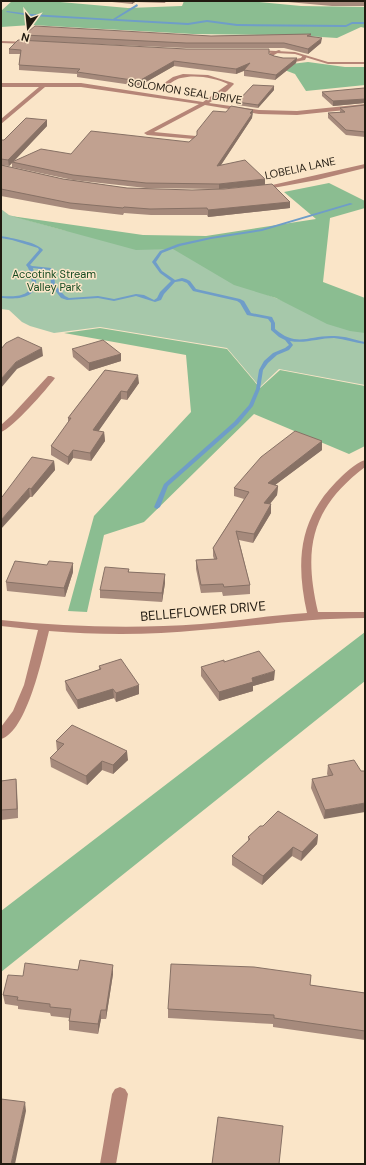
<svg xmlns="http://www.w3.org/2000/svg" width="366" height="1165" font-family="'DM Sans',sans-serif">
	<rect width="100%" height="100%" fill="#fae5c8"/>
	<path fill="#a6c8aa" d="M1,209l8,6 54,15 110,18 87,44 105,40v53l-86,-16 -19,18 -33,-39 -127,-21 -46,6 -24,-7 -8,-4 -13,-12 -8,-1z"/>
	<path fill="#8bbd91" d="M12,1h37l79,7 54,-2 2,-5h64l53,5 64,1v21l-4,-1 -24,11 -47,-3 -97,-1 -162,-9 -30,2v-16z
		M308,62l37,5h20v18l-59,6 -11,-17 -21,-8z
		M329,183l36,18v7l-35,10 -7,64 42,16v35l-15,-2 -23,-7 -51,-26 -42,-13 -61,-36 -37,1 -125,-34 132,19 63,1 110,-17 -32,-27z
		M100,328l127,21 33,39 20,-18 85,16v60l-16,8 -95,-40 -110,108 -40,13 -17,77 -19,-1 26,-95 97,-104 -5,-57 -122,-22z
		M365,632v49l-364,291v-61z"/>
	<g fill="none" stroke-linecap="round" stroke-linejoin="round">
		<path fill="#6f9dc8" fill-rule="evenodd" d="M137,4l1,2 -22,13 72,4 19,-3 30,4 109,1 6,-3h13v2h-13l-6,3 -109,-1 -30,-4 -19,3 -157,-9 -25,-4 1,-1 24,3 82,5z
			M350,203l3,1 -91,27 -51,8 -31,7 -18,7 -6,9 6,9 13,9 7,-2 4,1 4,2 6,8 44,10 4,2 7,12 21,4 3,6v6c22,19 34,6 59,7 11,0 21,4 31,6v2c-10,-1 -20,-5 -31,-6 -15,0 -29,6 -44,3l3,4 -4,5 -12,5 -9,8 -5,7 -3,19 -7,17 -15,18 -70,62 -8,21 -3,2 -2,-1 -1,-1 10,-23 70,-62 15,-17 7,-16 3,-19 5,-9 9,-8 12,-5 4,-3 -4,-5 -6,-3 -8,-7v-7l-3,-4 -21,-4 -7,-12 -3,-2 -44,-10 -6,-8 -5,-2 -7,1 -11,12 -3,6 -6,2 -19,-6 -22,5 -16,-3 -31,2 -6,-2 -10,-13 -1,-14 -1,-1 -16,-2c1,6 4,11 3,16 -2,16 -23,15 -35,14v-2c15,1 35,1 30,-20 -2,-5 -2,-8 -5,-11l13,-15 -1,-2 -26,-8 -11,-2v-2c10,2 36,6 42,14l-13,15 2,1 19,2 3,3 1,14 10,11 4,2 29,-2 16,3 22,-5 8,1 10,5 3,-2 3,-6 11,-11 -11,-8 -8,-11 8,-11 18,-7 33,-7 51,-8z"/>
		<path fill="#b58577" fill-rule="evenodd" d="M279,50l2,1 -7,4v1c9,4 18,4 27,2l2,-3 4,1 -2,4c-12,3 -23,3 -35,-2v-5z"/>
		<path fill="#b58577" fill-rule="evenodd" d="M1,41l28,1 2,1 -2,1 -28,-1z
			M257,50l38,2 33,10h37v2h-37l-33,-10 -40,-2z
			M183,74l25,1 25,8 1,1 -7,7 -18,12 50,7 38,1 68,-7v4l-68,7 -38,-1 -54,-9 -51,27 42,4v2l-2,1 -47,-4 -3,-2 55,-29 -118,-17h-36l-44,37v-5l38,-32h-38v-4h80l122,19 25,-18c-12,-6 -33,-10 -47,-6 -6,1 -11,6 -16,9l-5,-1 13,-9z
			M365,164v4l-48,12 -55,10 -3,-2z
			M48,376h3l4,2c-8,11 -43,51 -54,54v-7l11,-10z
			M365,460v7c-54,41 -62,81 -47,145h47v6c-55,0 -109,8 -164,12 -50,5 -102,5 -152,1 -6,24 -22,101 -48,108v-12l12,-16 11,-26 14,-55 -37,-4v-6c67,7 134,9 200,4 36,-3 71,-9 106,-11 -11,-50 -9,-92 29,-131 7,-7 19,-19 29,-22z
			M120,1087l5,2 3,5 -12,70h-16l12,-70 3,-5z"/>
	</g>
	<path fill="#a68a7c" d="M102,1h64l-1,2 -30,-1 -3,2z
		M277,1h88v5h-33z
		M311,34v2l10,7 -13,11 -24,-6h-98l-162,-7v-6l187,1z
		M9,49l260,5 5,2 9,2h14l-1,5 -21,17 -31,-4v-5l-8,3 -62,-8 -35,20 -62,-9v-3l-58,-4v-5l1,-11h-11z
		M365,89v14l-32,3 -11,-10v-4z
		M274,90l-16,18 -21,-3v-3z
		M365,105v32l-19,-2 -18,-17v-5l12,-1v-4z
		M253,110l-1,8 -31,47 44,14v6l-46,4 -73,-1 -73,-8 -61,-13v-4l-3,3 -8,-1v-25h3l43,-20v6l-33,35 57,-7 118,-12 37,-30z
		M1,165l62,14 64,9 163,14v6l-82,9 -1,-2h-56l-27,-2 -1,2 -52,-6 -70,-13z
		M72,349l49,5v7l-32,10 -16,-14z
		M105,370l34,13 -12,17 -6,-1 -23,32 6,1 1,9 -14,20 -18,-3 -5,7 -17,-10v-9l17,-23v-5z
		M322,441v9l-47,35 3,1 -1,9 -7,9h1v9l-18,30 -14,-3 11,45v9l-27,2 -1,-4 -21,1 -5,-24v-9l18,-1 -1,-3v-8l31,-49 -10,-3v-8z
		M54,461l1,9 -23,27h-30z
		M129,569v3l36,2v9l-3,19 -62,-4v-8z
		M73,572l-8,25 -58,-6 -1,-9z
		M224,662l50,18 -21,6v5l-34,10 -18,-25v-9z
		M99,666l40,28 -23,8 -2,-4 -36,11 -12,-19 -1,-9 34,-11z
		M56,741l72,19 -15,14 -11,-4 -15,15 -36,-18 -1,-9 7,-7z
		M328,765l33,6 -37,48 -13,-31 1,-9 16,-3 -1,-2z
		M16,779l2,39 -17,2v-39z
		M263,826l55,9 -1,9 -16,17 -9,-5 -30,29 -30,-20v-9l16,-15v-4z
		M113,974l-7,45h-5l-3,15 -29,-4v-12l-18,-2 -1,-3 -32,-4v-3l-13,-2 -2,-9 20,-19z
		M310,985l55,8v47l-92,-13v-3l-105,-6v-9z"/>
	<path fill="#877165" d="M132,1h3v1l-3,2z
		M322,38l-1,5 -13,11v-5z
		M297,58l-1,5 -21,17 1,-5z
		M174,61v5l-35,20v-5z
		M250,63v5l-14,6v-5z
		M274,86v4l-16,18v-3z
		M365,99v4l-32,3v-5z
		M253,110l-1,8 -35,53v-5l33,-53z
		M47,120v6l-34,36h-1v1l-3,3 -1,-6z
		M265,179v6l-46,4v-5z
		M290,202v6l-82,9v-7z
		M42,348l1,8 -26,13 -16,19v-9l15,-17z
		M121,354v7l-32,10v-8z
		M138,375l1,8 -12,17v-8z
		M121,391v8l-28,40v-9z
		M104,432l1,9 -14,20 -1,-8z
		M322,441v9l-55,41 1,-8z
		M73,450v8l-5,7v-8z
		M54,461l1,9 -23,27 -1,-8z
		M278,486l-1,9 -13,16v-8z
		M29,488l1,9 -29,32v-9z
		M271,504v9l-18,30 1,-9z
		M73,563v9l-8,25 -1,-9z
		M165,574v9l-3,19v-9z
		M275,671l-1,9 -21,6v5l-34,10v-9l33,-14z
		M139,685v9l-23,8v-9z
		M113,689l1,9 -36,11 -1,-9z
		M127,751l1,9 -15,14v-9z
		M102,761v9l-15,15 -1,-9z
		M16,779l1,9 1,30 -1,-9z
		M365,803v9l-41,7 1,-9z
		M318,835l-1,9 -16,17 1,-9z
		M293,847l-1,9 -30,29 1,-9z
		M113,965v9l-7,45v-9z
		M101,1010v9l-3,15v-10z
		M25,1102l1,9 -11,53h-4z"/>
	<path fill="#c1a190" stroke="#877165" d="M35,26l176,10 100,-2 -4,2 15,2 -14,11 -24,-6h-98l-162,-8z
		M18,40l168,9h83v5l5,2 9,2h14l-21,17 -32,-5 6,-7 -14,6 -62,-8 -35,20 -62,-9 3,-3 -61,-4 2,-15 -12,-1z
		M253,85l21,1 -16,19 -21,-3z
		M364,88l1,1v10l-32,2 -11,-9z
		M365,105v27l-19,-2 -18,-17 17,-1 -5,-4z
		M231,106l22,4 -3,3 2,1 -35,52 28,-6 20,19 -46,5 -73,-1 -73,-8 -61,-13 29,-13 30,5 20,-23 98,11 8,-7v-4l16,-20 13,1z
		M26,118l21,2 -39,40 -7,-1v-19h3z
		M1,165l62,14 64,9 65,2 32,-1 48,-5 18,18 -82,8 -1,-2 -57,1 -26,-2 -1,1 -53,-5 -69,-14z
		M18,337l24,11 -26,14 -15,17v-30l5,-6z
		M103,340l18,14 -32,9 -17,-14z
		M105,370l33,5 -11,17 -6,-1 -28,39 11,2 -14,21 -17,-3 -5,7 -17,-11 20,-28h-3z
		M295,431l27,10 -54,42 10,3 -14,17 7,1 -17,30 -18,-3 14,54 -26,2 -1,-3 -22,1 -5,-25 21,-1 -4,-11 36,-56 -15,-4 27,-31z
		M32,457l22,4 -23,28 -2,-1 -28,32v-23h1z
		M15,561l32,4 2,-4 24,2 -9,25 -58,-6z
		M105,567l24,2 -1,3 37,2 -3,19 -62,-3z
		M259,651l16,20 -23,7 1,4 -34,10 -18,-25 23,-7v2z
		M121,659l18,26 -23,8 -3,-4 -36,11 -12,-19 36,-12 -2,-3z
		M72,725l55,26 -14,14 -11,-4 -16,15 -36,-18 14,-14 -8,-3z
		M354,760l7,11h4v32l-40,7 -13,-31 21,-4 -5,-10z
		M16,779l1,30 -16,1v-29z
		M278,811l40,24 -16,17 -9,-5 -30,29 -31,-20 18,-17 -2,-2 12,-11h3z
		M80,960l33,5 -7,45h-5l-3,14 -29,-3 2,-12 -21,-2v-3l-33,-4 1,-3 -15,-2 5,-20 15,1 2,-13 53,7z
		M171,964l83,3 57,8 -1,10 55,8v38l-91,-13v-3l-106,-6z
		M1,1099l24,3 -14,62h-10z
		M218,1117l65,9 -4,38h-67z"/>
	<g text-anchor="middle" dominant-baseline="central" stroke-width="3" stroke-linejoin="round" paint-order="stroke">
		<g font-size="11" fill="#211a10" stroke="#fae5c8">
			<text transform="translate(185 91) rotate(9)">SOLOMON SEAL DRIVE</text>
			<text transform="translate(300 168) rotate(-12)">LOBELIA LANE</text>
		</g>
		<g font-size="11" fill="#164b22" stroke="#fae5c8">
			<text x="54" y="274">Accotink Stream<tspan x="54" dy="13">Valley Park</tspan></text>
		</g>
		<g font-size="13" fill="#211a10" stroke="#fae5c8">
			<text transform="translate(203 611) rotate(-5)">BELLEFLOWER DRIVE</text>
		</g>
	</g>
	<rect width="366" height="1165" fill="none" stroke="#211a10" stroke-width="4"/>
	<g transform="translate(28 28) rotate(195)" stroke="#fae5c8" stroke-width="3" paint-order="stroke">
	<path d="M0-3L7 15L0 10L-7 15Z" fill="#211a10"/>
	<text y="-6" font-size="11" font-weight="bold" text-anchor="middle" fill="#211a10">N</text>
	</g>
</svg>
